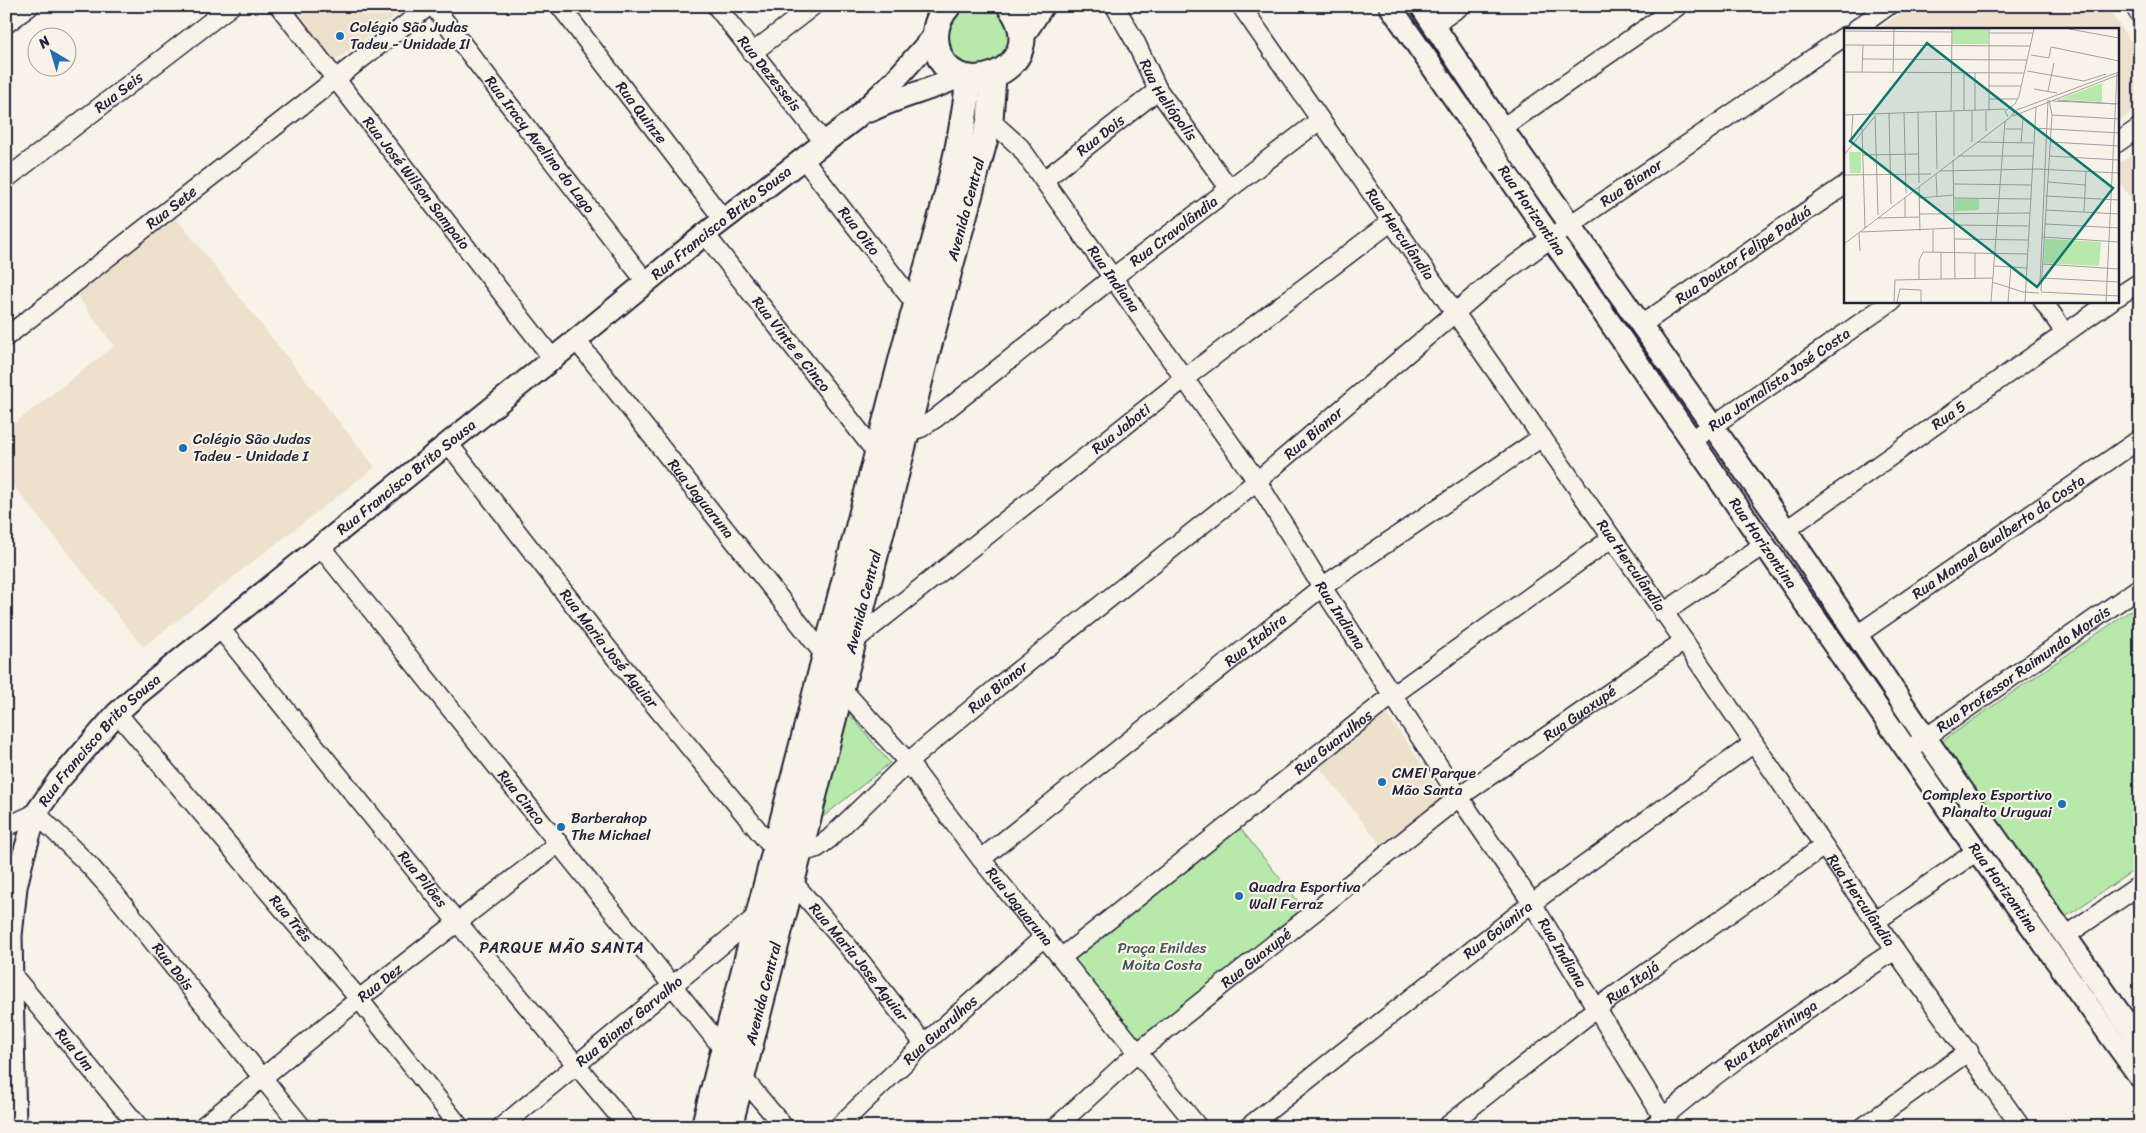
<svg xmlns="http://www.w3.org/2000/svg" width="2146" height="1133" font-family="Sriracha,sans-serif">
	<rect width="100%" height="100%" fill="#f7f3e8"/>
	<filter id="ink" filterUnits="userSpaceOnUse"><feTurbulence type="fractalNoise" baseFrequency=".02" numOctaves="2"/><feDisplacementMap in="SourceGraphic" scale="10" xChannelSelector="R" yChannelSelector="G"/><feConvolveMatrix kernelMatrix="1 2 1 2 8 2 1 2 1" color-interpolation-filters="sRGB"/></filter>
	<g filter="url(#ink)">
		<path fill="#eee1cc" d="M289,6h112l2,4 -70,53z
			M1910,6h196l34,49v52l-23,16v-94h-239z
			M2140,149v62l-23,-32v-14z
			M172,213l203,254 -232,180 -137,-171v-46l108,-84 -42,-57z
			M1385,711l59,85 -63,49 -62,-78z"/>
		<path fill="#b6e9aa" stroke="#6c8672" d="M962,6c36,0 37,-6 51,30l-10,24 -33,8 -16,-9 -9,-24 10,-24z
			M2140,604v262l-76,52 -123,-176z
			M844,707l46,56 -77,62z
			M1240,828l65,82 -167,133 -65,-82z"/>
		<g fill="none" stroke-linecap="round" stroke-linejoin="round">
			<g stroke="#22223b" stroke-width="21">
				<g id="minor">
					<path id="s1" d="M279,6l274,353"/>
					<path id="s2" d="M433,6l213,276"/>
					<path id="s3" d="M560,6l163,213"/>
					<path id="s4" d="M716,6l107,135"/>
					<path id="s5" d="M1241,6l443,635 211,309 126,177"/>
					<path d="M2134,6l6,9"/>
					<path id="s6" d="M1116,8l20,35 22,47 71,98"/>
					<path d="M6,24l24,-18"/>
					<path d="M1434,25l27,-19"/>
					<path d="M1856,29l32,-23"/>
					<path d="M752,53l61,-47"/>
					<path id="s7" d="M990,120l30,27 237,334 65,106 137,210 73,106 137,224"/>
					<path d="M1502,128l176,-122"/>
					<path d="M2117,143l23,-16"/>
					<path id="s8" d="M803,158l113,147"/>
					<path id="s9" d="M6,179l225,-173"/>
					<path id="s10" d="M1044,180l114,-90"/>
					<path id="s11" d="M705,234l173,221"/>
					<path d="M2117,297l23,-15"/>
					<path d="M2043,301l22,32"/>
					<path id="s12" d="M1641,325l204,-140"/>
					<path id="s13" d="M6,337l423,-331"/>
					<path id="s14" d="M576,340l250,317"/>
					<path id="s15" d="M908,432l13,-4 15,-10 176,-140 208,-158"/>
					<path id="s16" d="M1692,440l200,-139"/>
					<path id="s17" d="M448,443l161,207 167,202"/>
					<path id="s18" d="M1786,530l325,-229"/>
					<path id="s19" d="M320,546l404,504"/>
					<path d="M1663,613l102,-69"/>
					<path id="s20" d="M219,627l239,296 170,204"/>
					<path id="s21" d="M1857,635l283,-196"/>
					<path id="s22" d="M854,641l331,-263 207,-157"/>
					<path id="s23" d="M842,689l66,73 73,97 217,268"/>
					<path id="s24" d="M117,713l242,286 101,128"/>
					<path id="s25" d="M1908,750l232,-163"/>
					<path id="s26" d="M6,827l30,-14 53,52 25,28 188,234"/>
					<path id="s27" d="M800,853l17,-5 12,-9 79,-77 92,-77 257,-204 233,-198 61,-45 294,-202"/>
					<path id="s28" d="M981,859l341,-272 220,-150"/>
					<path id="s29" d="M792,881l69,81 63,82"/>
					<path d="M1876,921l101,-70"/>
					<path d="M2065,936l75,-51"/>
					<path id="s30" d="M1062,957l331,-262 219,-157"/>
					<path id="s31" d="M10,972l129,155"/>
					<path d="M742,1077l42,50"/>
					<path id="s32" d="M202,1127l157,-128 200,-156"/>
					<path id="s33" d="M501,1127l257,-212"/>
					<path id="s34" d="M838,1127l86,-83 121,-108"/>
					<path id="s35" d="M1056,1127l82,-75 321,-255 225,-156"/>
					<path id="s36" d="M1248,1127l284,-224 222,-160"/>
					<path id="s37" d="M1446,1127l151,-119 227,-162"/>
					<path id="s38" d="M1652,1127c76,-66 160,-121 243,-177"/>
					<path d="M1863,1127l106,-76"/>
				</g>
			</g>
			<g stroke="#22223b" stroke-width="25">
				<g id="tertiary">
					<path id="s39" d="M1390,6l587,845 163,226"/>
					<path d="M1421,6l81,122 284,402 139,207 215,305"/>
					<path d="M1022,38l21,-32"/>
					<path d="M870,111c30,-15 62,-21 92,-35"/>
					<path id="s40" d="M15,1127l-4,-191 5,-49 7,-30 13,-44 22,-32 59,-68 22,-20 437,-353 129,-106 150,-115 40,-39 40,-45"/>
				</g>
			</g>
			<g stroke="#22223b" stroke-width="29">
				<g id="secondary">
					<path d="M948,6c-9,10 -14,22 -12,36 7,69 123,30 74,-36"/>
					<path d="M704,1127l202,-784c23,-87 54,-174 63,-265"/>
					<path id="s41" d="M729,1127l199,-779 62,-228 3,-44"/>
				</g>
			</g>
			<use href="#minor" stroke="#f7f3e8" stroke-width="18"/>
			<use href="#tertiary" stroke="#f7f3e8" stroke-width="21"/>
			<use href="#secondary" stroke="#f7f3e8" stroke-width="25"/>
		</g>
	</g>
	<g fill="#1f6fb2" stroke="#f7f3e8" stroke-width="2">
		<circle cx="340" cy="36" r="5"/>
		<circle cx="183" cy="448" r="5"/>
		<circle cx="1382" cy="782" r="5"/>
		<circle cx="2062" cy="804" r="5"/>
		<circle cx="561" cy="827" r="5"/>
		<circle cx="1239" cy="896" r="5"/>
	</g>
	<g text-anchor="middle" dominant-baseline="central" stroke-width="4.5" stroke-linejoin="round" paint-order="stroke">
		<g font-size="15" fill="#22223b" stroke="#f7f3e8" text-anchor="start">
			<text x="350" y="27">Colégio São Judas<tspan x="350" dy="17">Tadeu - Unidade II</tspan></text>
			<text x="193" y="439">Colégio São Judas<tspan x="193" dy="17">Tadeu - Unidade I</tspan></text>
			<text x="1392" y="773">CMEI Parque<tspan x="1392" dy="17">Mão Santa</tspan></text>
			<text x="2052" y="795" text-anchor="end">Complexo Esportivo<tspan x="2052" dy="17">Planalto Uruguai</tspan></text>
			<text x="571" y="818">Barberahop<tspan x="571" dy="17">The Michael</tspan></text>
			<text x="1249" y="887">Quadra Esportiva<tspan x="1249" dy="17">Wall Ferraz</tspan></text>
		</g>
		<g font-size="15" fill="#22223b" stroke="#f7f3e8">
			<text stroke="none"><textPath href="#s4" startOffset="86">Rua Dezesseis</textPath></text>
			<text stroke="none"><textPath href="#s9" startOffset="142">Rua Seis</textPath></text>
			<text stroke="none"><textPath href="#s6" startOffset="106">Rua Heliópolis</textPath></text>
			<text stroke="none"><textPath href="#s3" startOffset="134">Rua Quinze</textPath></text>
			<text stroke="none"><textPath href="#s10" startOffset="72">Rua Dois</textPath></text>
			<text stroke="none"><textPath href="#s2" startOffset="175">Rua Iracy Avelino do Lago</textPath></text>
			<text stroke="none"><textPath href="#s1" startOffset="224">Rua José Wilson Sampaio</textPath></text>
			<text stroke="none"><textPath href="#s27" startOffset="1070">Rua Bianor</textPath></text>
			<text stroke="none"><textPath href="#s13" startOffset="210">Rua Sete</textPath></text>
			<text stroke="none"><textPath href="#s41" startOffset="948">Avenida Central</textPath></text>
			<text stroke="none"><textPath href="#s39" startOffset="249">Rua Horizontina</textPath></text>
			<text stroke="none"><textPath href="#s40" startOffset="1224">Rua Francisco Brito Sousa</textPath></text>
			<text stroke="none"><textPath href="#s15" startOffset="334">Rua Cravolândia</textPath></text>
			<text stroke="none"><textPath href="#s8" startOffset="92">Rua Oito</textPath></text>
			<text stroke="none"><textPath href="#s5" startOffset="278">Rua Herculândia</textPath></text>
			<text stroke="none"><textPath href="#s12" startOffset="124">Rua Doutor Felipe Paduá</textPath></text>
			<text stroke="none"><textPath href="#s7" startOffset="202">Rua Indiana</textPath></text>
			<text stroke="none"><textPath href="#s11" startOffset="140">Rua Vinte e Cinco</textPath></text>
			<text stroke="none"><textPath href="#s16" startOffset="106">Rua Jornalista José Costa</textPath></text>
			<text stroke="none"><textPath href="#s18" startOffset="199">Rua 5</textPath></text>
			<text stroke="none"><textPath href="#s22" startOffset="341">Rua Jaboti</textPath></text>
			<text stroke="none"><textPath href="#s27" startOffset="665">Rua Bianor</textPath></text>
			<text stroke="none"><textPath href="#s40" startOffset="819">Rua Francisco Brito Sousa</textPath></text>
			<text stroke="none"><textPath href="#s14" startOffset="202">Rua Jaguaruna</textPath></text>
			<text stroke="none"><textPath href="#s21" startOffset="172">Rua Manoel Gualberto da Costa</textPath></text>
			<text stroke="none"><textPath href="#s39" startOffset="654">Rua Horizontina</textPath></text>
			<text stroke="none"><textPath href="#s5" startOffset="682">Rua Herculândia</textPath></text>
			<text stroke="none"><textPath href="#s41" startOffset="542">Avenida Central</textPath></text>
			<text stroke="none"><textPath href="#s7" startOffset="608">Rua Indiana</textPath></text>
			<text stroke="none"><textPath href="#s28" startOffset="351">Rua Itabira</textPath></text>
			<text stroke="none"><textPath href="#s17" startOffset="261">Rua Maria José Aguiar</textPath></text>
			<text stroke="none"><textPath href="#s25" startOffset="141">Rua Professor Raimundo Morais</textPath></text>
			<text stroke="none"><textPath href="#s27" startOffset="260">Rua Bianor</textPath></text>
			<text stroke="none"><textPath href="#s35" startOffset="668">Rua Guaxupé</textPath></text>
			<text stroke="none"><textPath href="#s40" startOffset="414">Rua Francisco Brito Sousa</textPath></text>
			<text stroke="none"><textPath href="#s30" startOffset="346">Rua Guarulhos</textPath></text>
			<text stroke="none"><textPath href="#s19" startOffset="322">Rua Cinco</textPath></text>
			<text stroke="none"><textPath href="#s20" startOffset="324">Rua Pilões</textPath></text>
			<text stroke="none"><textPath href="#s39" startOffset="1074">Rua Horizontina</textPath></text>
			<text stroke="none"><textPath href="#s5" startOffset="1088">Rua Herculândia</textPath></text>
			<text stroke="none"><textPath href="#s23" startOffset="281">Rua Jaguaruna</textPath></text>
			<text stroke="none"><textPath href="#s24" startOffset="269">Rua Três</textPath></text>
			<text stroke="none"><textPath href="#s36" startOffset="318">Rua Goianira</textPath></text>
			<text stroke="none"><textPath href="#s7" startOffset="1012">Rua Indiana</textPath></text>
			<text stroke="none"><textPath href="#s35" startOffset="262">Rua Guaxupé</textPath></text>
			<text stroke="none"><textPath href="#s29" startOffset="105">Rua Maria Jose Aguiar</textPath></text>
			<text stroke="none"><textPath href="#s26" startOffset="239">Rua Dois</textPath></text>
			<text stroke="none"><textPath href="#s32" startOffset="229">Rua Dez</textPath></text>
			<text stroke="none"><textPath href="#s37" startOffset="236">Rua Itajá</textPath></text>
			<text stroke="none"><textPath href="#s41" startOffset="138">Avenida Central</textPath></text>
			<text stroke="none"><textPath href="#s33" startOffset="166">Rua Bianor Garvalho</textPath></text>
			<text stroke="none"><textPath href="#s34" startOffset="141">Rua Guarulhos</textPath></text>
			<text stroke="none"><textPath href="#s38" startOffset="150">Rua Itapetininga</textPath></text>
			<text stroke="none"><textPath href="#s31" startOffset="101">Rua Um</textPath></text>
		</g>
		<g font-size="15" fill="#475457" stroke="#f7f3e8">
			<text x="1162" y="948">Praça Enildes<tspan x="1162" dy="17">Moita Costa</tspan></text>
		</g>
		<g font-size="16" letter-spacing="1" fill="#22223b" stroke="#f7f3e8">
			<text x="562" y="947">PARQUE MÃO SANTA</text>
		</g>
	</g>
	<g transform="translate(1844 28)">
		<rect width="275" height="275" fill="#f7f3e8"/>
		<path d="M109,1h35v15h-36zM258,55v19l-42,-3zM5,124h12v21h-11zM111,171h24v11l-24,1zM201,211l56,3 -2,24 -55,-3z" fill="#b6e9aa"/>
		<path fill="none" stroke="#a29fa3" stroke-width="1" d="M225,1l50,9M0,3l108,1M145,5h44M0,17l186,1M187,27l18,3 2,-11 68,14M18,31l165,1M183,43l57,10 22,-7M0,44l180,1M18,44l1,-27M49,45l1,-44M145,58h32M190,61l23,4M204,63l6,-28M145,71h29M214,72l58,4M209,73l66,3M120,83v-38M131,83v-38M145,83v-82M170,83l105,-39M60,84l2,81M74,84l1,71M92,84l1,57M107,84l1,-83M110,84v44M45,85l2,91M0,87l161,-6M208,87l67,4M31,88l3,99M169,88l105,-41M164,89l-3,-6 10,-7 4,-8 15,-67M18,100l3,100M190,100l85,5M162,101h16M142,103v-20M7,114l2,-27M128,114v-31M133,114l56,1M206,114l69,4M177,115l2,-24M0,127l31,-39M19,127l56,-1M114,128h75M205,128l70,4M109,132l2,119M95,143l98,-2 82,4M92,146l1,22M0,147l87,-1M204,154l37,3M110,156l77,1M75,159l1,44M201,168l74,4M61,169v20M75,170l35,-3M110,170l77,1M202,182l73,4M240,184l2,-41M75,186l111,-1M34,190l41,-1M201,196l74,4M111,197l74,1M17,204l94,-4M15,205l1,18M198,209l77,5M111,211l73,1M0,216l168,-128 2,-4 -4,-4M89,224v-22M97,224v27M199,236l76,5M150,238l33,2M131,250v-25M198,250l77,4M75,251v-18l4,-9 104,2M148,254l31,10 16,1M196,255l8,-183M197,263l11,-176 -3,-15M197,264l78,4M50,274l1,-22 98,-2M53,274l3,-13 21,1v12M147,274l14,-181M164,274l3,-35M181,274l11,-195M262,274l11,-229"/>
		<path fill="#0f766e" fill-opacity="0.15" stroke="#0f766e" stroke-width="2.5" d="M83,15l186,145 -76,99 -187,-146z"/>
		<rect width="275" height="275" fill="none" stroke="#22223b" stroke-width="2.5"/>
	</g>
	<rect width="2146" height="1133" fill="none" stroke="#f7f3e8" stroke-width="25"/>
	<rect x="12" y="12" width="2121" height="1108" fill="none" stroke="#22223b" stroke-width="2" filter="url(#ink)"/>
	<g transform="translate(52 52) rotate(322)"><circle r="24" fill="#f7f3e8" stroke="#a29fa3"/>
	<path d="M0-4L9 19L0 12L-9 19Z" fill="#1f6fb2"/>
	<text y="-8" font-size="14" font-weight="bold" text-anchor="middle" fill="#22223b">N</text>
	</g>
</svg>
